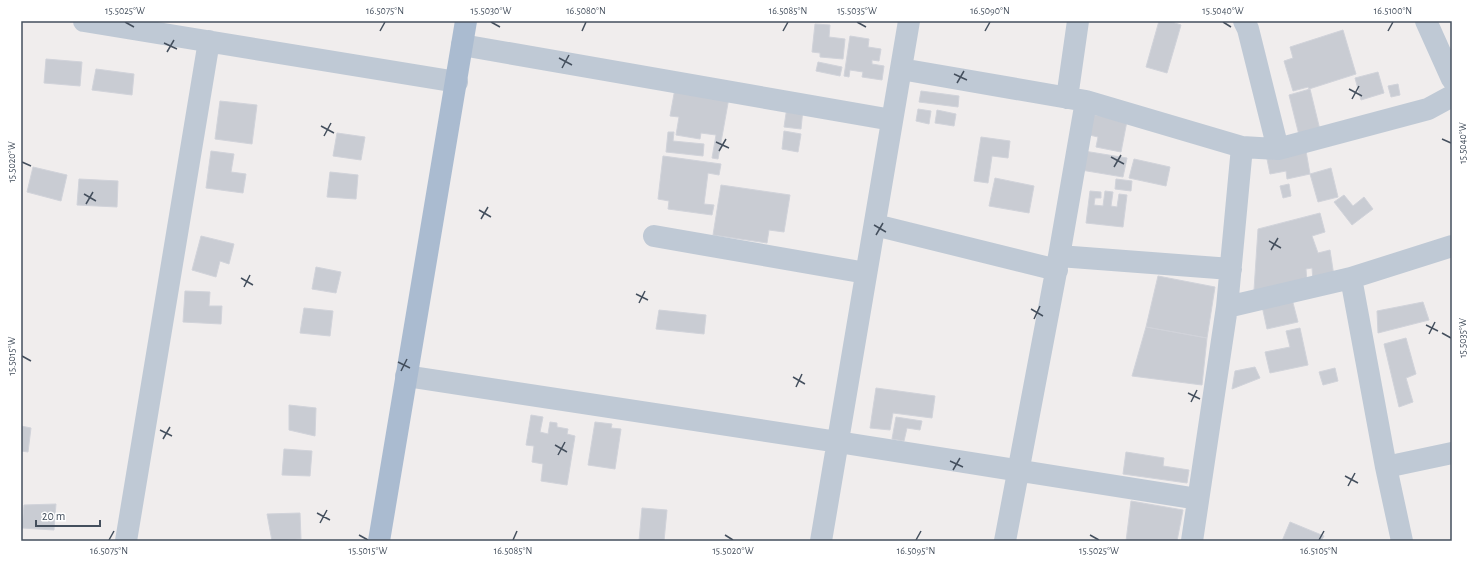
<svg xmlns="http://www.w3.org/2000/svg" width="1473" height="562" font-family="'Alegreya Sans',sans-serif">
	<rect width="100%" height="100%" fill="#f0eded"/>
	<path fill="#c9ccd3" stroke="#d1d3da" d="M1159,21h10l12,4 -14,48 -21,-6z
		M815,24l15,1 -1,12 16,2 -2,20 -23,-2v-4l-8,-1z
		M1343,30l13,44 -47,15 -1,-2 -15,4 -9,-30 9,-3 -3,-11z
		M850,36l19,3 -1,8 13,2 -2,12 -7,-1v4l12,2 -2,14 -20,-3 1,-5 -13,-2 -1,7 -5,-1z
		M46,59l36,3 -2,24 -36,-3z
		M818,62l24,5 -2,9 -24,-5z
		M96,69l38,5 -2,21 -40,-5z
		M1378,72l6,21 -23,7 -6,-22z
		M676,83l54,9 -12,67 -6,-1 4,-23 -15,-2 -1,6 -24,-4 3,-18 -9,-1z
		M1398,84l2,11 -9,2 -3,-11z
		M1310,89l11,45 -21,5 -11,-44z
		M921,91l38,5 -1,11 -39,-5z
		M220,101l37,4 -5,39 -37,-5z
		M787,107l16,2 -2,20 -17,-2z
		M918,109l13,2 -2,13 -13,-3z
		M937,110l19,4 -2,12 -19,-3z
		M1090,114l37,7 -6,31 -25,-5 2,-10 -13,-3z
		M784,131l17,3 -3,18 -16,-3z
		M668,132h6l-1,9 31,3 -1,12 -37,-4z
		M337,133l28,4 -4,23 -28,-4z
		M981,137l29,4 -2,17 -16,-2 -4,27 -14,-2z
		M211,151l23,3 -3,18 15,2 -3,19 -37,-5z
		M1084,151l43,7 -4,19 -42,-7z
		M1306,151l4,23 -23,5 -1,-8 -16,3 -3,-15z
		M663,156l58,8 -2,11 -11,-2 -4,31 10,1 -2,10 -44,-6 1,-8 -11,-2z
		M1134,159l36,8 -4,19 -37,-8z
		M33,167l34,8 -6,26 -34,-9z
		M1331,168l7,29 -20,5 -8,-28z
		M330,172l28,3 -2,24 -29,-2z
		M995,178l39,8 -5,27 -40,-7z
		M79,179l39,2 -1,26 -40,-2z
		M1116,179l16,2 -1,10 -16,-2z
		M1289,184l2,12 -8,2 -3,-12z
		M721,185l69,10 -6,37 -15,-2 -2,13 -54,-8z
		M1090,191l11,1v6h-6l-1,7 9,1 2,-15 8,1 -2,14 6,1 2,-13 8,1 -4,32 -37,-4z
		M1344,195l9,11 11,-9 9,12 -21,16 -18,-23z
		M1320,213l5,19 -13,4 6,17 12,-3 4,26 -21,5 -1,-13 -6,1 1,14 -53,7 4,-61z
		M201,236l33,8 -5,20 -9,-3 -4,16 -24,-7z
		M316,267l25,5 -5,21 -24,-4z
		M1158,276l57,11 -8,51 -61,-11z
		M185,291l25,1 -1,14h13l-1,18 -38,-2z
		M1292,299l6,23 -31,7 -5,-23z
		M1423,302l6,18 -51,13 -1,-22z
		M304,308l29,3 -3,25 -30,-3z
		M659,310l47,5 -2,19 -48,-5z
		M1146,327l61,11 -5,47 -70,-9z
		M1300,328l8,37 -38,8 -5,-21 25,-5 -4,-16z
		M1406,338l10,36 -10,4 7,24 -14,5 -15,-63z
		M1255,367l5,11 -28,11 3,-18z
		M1335,368l3,13 -15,4 -4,-13z
		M876,388l59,8 -3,22 -39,-5 -3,17 -20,-2z
		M289,405l27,3 -1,28 -26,-6z
		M531,415l12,2 -3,15 8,2 2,-12 7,1v4l11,2 -1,5 8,2 -8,49 -26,-4 2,-17 -11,-2 2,-16 -8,-1z
		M896,417l26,4 -2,9 -13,-2 -3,13 -12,-2z
		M595,422l17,2 -1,4 10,1 -6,40 -27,-4z
		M21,426l10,2 -3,24 -7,-1z
		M284,449l28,2 -2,25 -28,-1z
		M1126,452l38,6 -1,8 26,4 -2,13 -64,-9z
		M1131,501l52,9 -6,31h-51z
		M56,504l-2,26 -32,-2 2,-23z
		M642,508l25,2 -3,31h-25z
		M300,513l1,26 -29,2 -5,-27z
		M1290,522l34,14 -3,5h-39z"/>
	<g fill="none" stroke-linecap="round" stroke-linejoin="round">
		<path stroke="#bfc9d5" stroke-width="22" d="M84,21l373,61
			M1244,21l4,8 30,120
			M1426,21l26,58
			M462,45l430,75
			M901,69l185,32 156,46 36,2 150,-40 24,-13
			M1067,98l11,-77
			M875,225l182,45
			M654,236l212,37
			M1059,256l172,13
			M1351,278l35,189 16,74
			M1227,307l124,-29 101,-32
			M406,376l432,66 360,57
			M1386,467l66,-14
			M126,541l83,-500
			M821,541l88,-520
			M1005,541l54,-285 27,-155
			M1192,541l35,-234 15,-160"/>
		<path stroke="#aabbd0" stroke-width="22" d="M379,541l87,-520"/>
	</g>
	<path fill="none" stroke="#444f5d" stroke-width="1.5" d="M125,22l9,5M491,22l9,5M857,22l9,5M1223,22l8,5M380,31l5,-9M582,31l4,-9M783,31l5,-9M985,31l5,-9M1388,31l5,-9M164,43l13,6M167,52l7,-12M559,58l13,7M562,68l7,-13M954,74l13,6M957,83l7,-12M1349,89l13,7M1352,99l7,-13M321,126l13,7M324,136l7,-13M1442,139l9,4M716,142l13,6M719,151l7,-12M1111,157l13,7M22,162l9,4M1114,167l7,-12M84,194l12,7M86,204l7,-12M479,210l12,7M481,219l7,-12M874,225l12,7M876,235l7,-12M1269,241l12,7M1271,250l7,-12M241,278l12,7M244,287l6,-12M636,294l12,6M639,303l6,-12M1031,309l12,7M1034,319l6,-13M1426,325l12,6M1442,333l9,5M1429,334l6,-12M22,356l9,5M398,362l12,6M401,371l6,-12M793,377l12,7M796,387l6,-13M1188,393l12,6M1191,402l6,-12M160,430l12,6M163,439l7,-12M555,445l12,7M558,455l7,-13M950,461l13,6M953,470l7,-12M1345,476l13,7M1348,486l7,-13M317,513l13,7M320,523l7,-13M359,535l9,5M725,535l8,5M1090,535l9,5M109,540l5,-9M513,540l4,-9M916,540l5,-9M1319,540l5,-9"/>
	<rect width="1473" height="562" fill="none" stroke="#ffffff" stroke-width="44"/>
	<path d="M36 520v6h64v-6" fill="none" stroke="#444f5d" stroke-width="2"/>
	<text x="42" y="520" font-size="12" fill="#444f5d" stroke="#ffffff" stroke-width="3" paint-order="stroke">20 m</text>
	<rect x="22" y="22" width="1429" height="518" fill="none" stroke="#444f5d" stroke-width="1.5"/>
	<g font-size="10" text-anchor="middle" fill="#444f5d">
		<text x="125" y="14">15.5025°W</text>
		<text x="385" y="14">16.5075°N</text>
		<text x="491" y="14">15.5030°W</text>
		<text x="586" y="14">16.5080°N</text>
		<text x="788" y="14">16.5085°N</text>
		<text x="857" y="14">15.5035°W</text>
		<text x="990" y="14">16.5090°N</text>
		<text x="1223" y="14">15.5040°W</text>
		<text x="1393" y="14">16.5100°N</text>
		<text transform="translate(1462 143) rotate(-90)" y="4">15.5040°W</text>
		<text transform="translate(11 162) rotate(-90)" y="4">15.5020°W</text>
		<text transform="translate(1462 338) rotate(-90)" y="4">15.5035°W</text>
		<text transform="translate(11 356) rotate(-90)" y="4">15.5015°W</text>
		<text x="109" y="554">16.5075°N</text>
		<text x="368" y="554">15.5015°W</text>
		<text x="513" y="554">16.5085°N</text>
		<text x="733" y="554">15.5020°W</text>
		<text x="916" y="554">16.5095°N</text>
		<text x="1099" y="554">15.5025°W</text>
		<text x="1319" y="554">16.5105°N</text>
	</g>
</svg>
